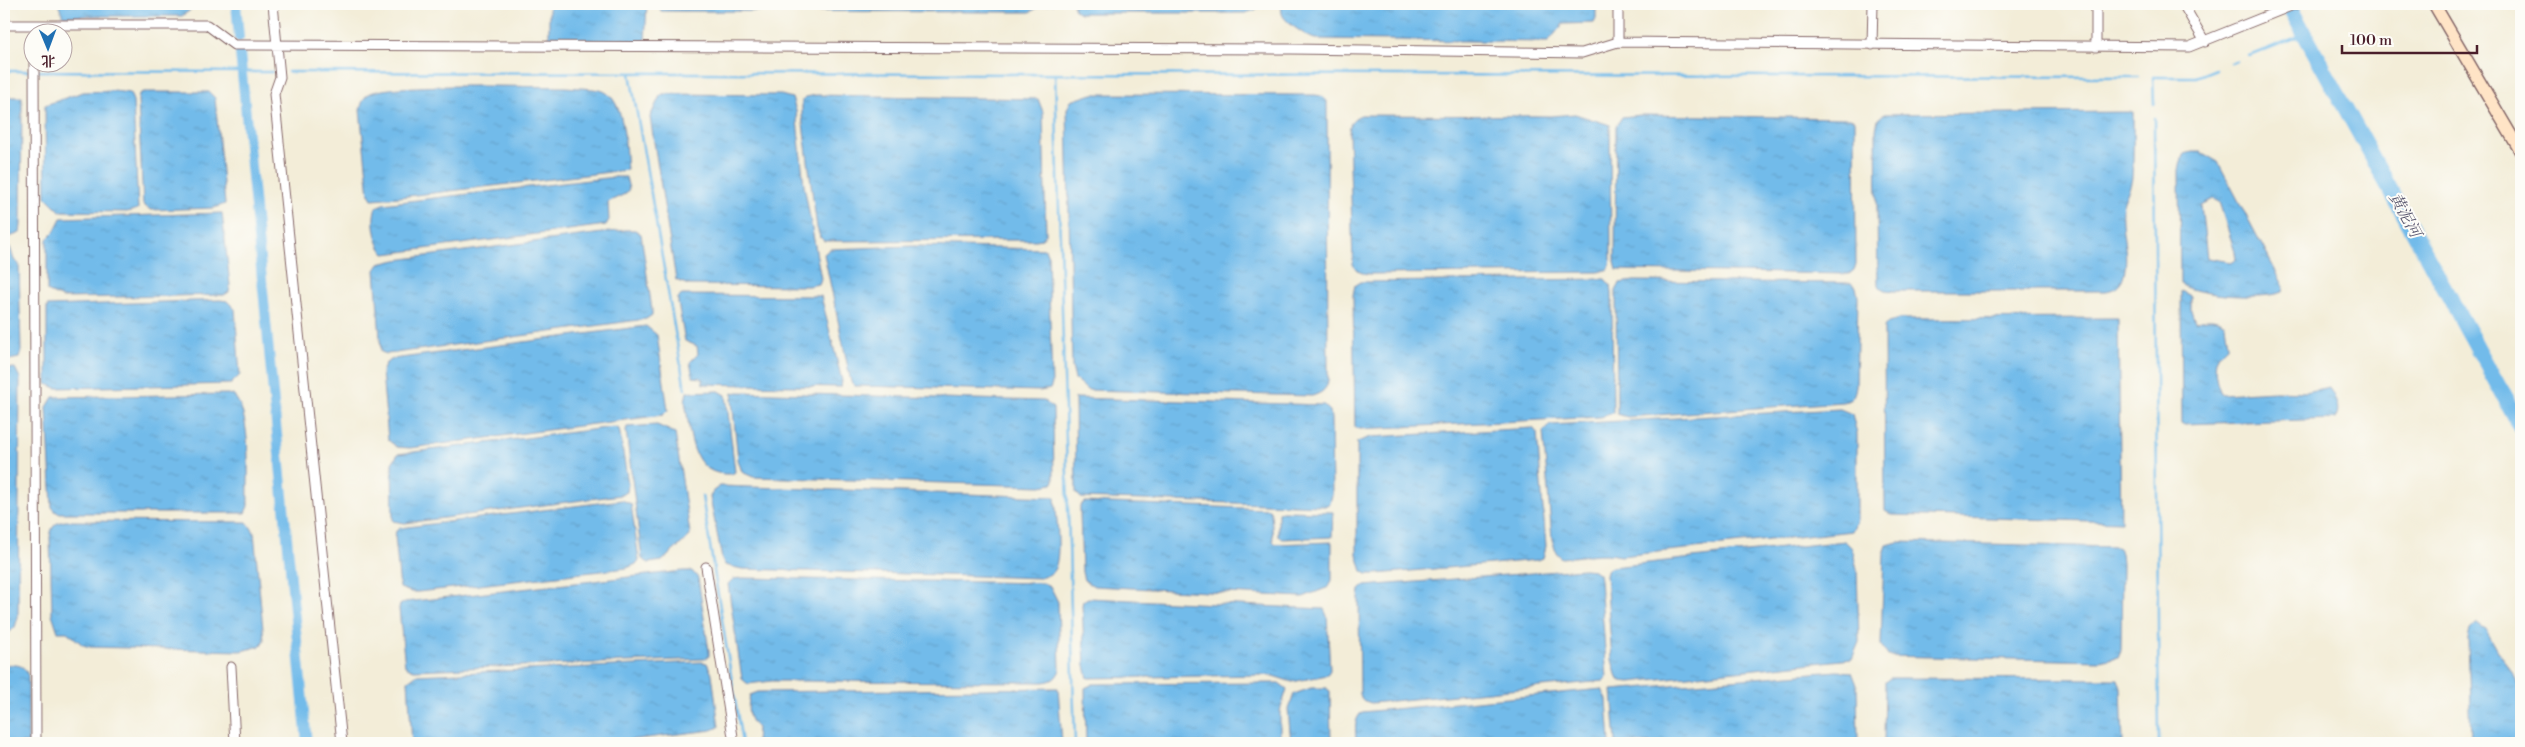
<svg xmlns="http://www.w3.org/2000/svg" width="2525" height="747" font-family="'Libre Bodoni','Noto Serif SC',serif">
	<defs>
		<pattern id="water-ripples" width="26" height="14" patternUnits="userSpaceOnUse" patternTransform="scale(1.25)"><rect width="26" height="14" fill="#72bbea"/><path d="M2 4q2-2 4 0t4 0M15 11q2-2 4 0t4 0" fill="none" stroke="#64a0c9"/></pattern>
	</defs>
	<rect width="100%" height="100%" fill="#fdfcf7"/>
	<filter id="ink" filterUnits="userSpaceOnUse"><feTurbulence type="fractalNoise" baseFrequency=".02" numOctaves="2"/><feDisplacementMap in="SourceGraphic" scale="10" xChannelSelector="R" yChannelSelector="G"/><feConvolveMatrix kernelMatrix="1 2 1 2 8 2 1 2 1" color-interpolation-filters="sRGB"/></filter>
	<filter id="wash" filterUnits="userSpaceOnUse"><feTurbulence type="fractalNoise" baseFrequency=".0096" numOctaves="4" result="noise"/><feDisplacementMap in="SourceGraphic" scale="20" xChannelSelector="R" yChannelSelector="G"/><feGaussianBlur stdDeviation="1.12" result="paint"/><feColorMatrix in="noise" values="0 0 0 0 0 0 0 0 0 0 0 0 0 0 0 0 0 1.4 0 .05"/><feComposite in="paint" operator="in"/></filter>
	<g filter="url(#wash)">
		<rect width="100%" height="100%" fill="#f3edd8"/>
		<path fill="url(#water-ripples)" stroke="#5e6d8a" fill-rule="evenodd" d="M58,4h141l-17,12h-119z
			M549,4h98l-2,39 -96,-1z
			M658,4h395l-12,2 -11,6 -359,-1h-10z
			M1073,4h189l-7,6 -10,3h-165l-5,-3z
			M1281,4h315v15l-2,4 -31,1 -15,18 -233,-3c-8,-2 -28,-16 -32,-23 -2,-3 -1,-9 -2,-12z
			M565,87c11,1 24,1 35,3 26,6 25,59 27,80l-228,27 -27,2 -3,-5 -9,-84c2,-6 3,-13 9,-16 18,-12 165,-7 196,-7z
			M114,91l16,2 3,8 5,108 -11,3 -67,-1 -14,-14 -1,-92 38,-13z
			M143,92h66l6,6 10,106 -11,4 -63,2 -8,-5 -5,-105 1,-6z
			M663,94l118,1 11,3 4,13 8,74 17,94 -2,5 -11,2 -119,-1 -13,-5 -26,-163 10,-21z
			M1092,94l223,1 6,1 6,5 1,280c-2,10 -7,12 -16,15l-225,-6 -12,-11 -3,-12 -5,-258 4,-8z
			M816,95l222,4 5,13 3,122 -4,5 -6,1 -212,1 -4,-4 -3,-9 -15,-112v-16l4,-3z
			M4,97h18l-1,128 -1,8 -16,6z
			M2133,112c0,21 1,44 -1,65 -1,12 -9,22 -10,33 -2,24 10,49 -1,72 -3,6 -9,8 -15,9h-212l-8,-1 -8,-4 -2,-156 2,-11 6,-5z
			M1575,114l35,11 1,135 -2,9 -11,3 -229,2c-9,-1 -12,-2 -16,-10l-4,-131c1,-10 2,-14 12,-18l190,1z
			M1641,115l209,3 5,2 1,144 -2,6 -5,4 -232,-4 -2,-8 1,-136 6,-9z
			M2193,152h8l17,10 66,125 -1,5c-20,8 -85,4 -103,-8l-1,-114 4,-16zM2213,199l6,3 16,50 1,7 -5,3 -24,-4 -6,-53z
			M615,177h11l3,12 -4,5 -17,8 1,18 -3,5 -221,29c-10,-10 -14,-34 -9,-47l7,-3z
			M222,213l8,72 -1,7 -5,3 -162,3 -15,-7v-52l7,-7 7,-14z
			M625,230h10l6,4 11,76v5l-6,4 -259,35 -6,-2 -6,-82 4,-6 17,-4z
			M914,246l131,3 3,7 4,128 -2,5 -10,2 -177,-5h-8l-4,-4 -27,-128 6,-5z
			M10,247l4,13 5,4 2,87 -2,7 -15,3v-113z
			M1605,279l6,7 1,6 1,121 -12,4 -241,12 -5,-2 -2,-132 2,-10 5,-3z
			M1634,281l217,2 5,4 2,10 -2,90c-2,9 -4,14 -14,15l-215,15 -10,-3 -1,-123 4,-8z
			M2181,291l10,5v14l4,12c12,-4 19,-5 30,2l3,21c-4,4 -9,8 -11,13 -4,9 -1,28 5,36l53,-3 31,1 23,-5c5,10 13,21 6,32l-153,5z
			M682,295l139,1 21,85 -1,6 -138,-3 -1,-6 -9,-1 -3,-15 8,-8 -1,-8 -12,-5 -7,-38v-5z
			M220,300l7,1 8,8 5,66 -9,9 -175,4 -9,-4v-78z
			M2118,318l3,204 -229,-7 -7,-4 -1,-184 4,-5 12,-3z
			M646,326l11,9 10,68 1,7 -5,5 -253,33 -13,-1 -9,-7 -6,-68 4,-9 7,-4z
			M15,368l5,10 -2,239 -3,10 -6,6h-5v-264z
			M719,391l7,4 9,77 -3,2c-43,3 -41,-41 -47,-73l2,-9z
			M738,392l306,9 9,7 1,73 -2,3 -11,2 -288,-9 -11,-5 -4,-12 -6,-60 1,-7z
			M228,394l5,1c20,19 14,84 15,111l-3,7h-184l-5,-1 -4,-5 -5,-100 6,-10z
			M1075,398l249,7 6,6 1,8 1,76 -2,8 -5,3 -244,-8 -5,-5z
			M1840,409l12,5 5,20v86l-5,11 -231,25c-20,-5 -40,1 -60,2l-5,-6 -4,-13 -9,-108 7,-6z
			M657,425l18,8 15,100v3l-28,25 -13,2 -7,-4 -16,-129 1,-3z
			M614,427l5,2 1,5 8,50 -1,8 -6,3 -216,28 -12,-2 -1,-58 6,-9z
			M1533,428l4,5 9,113 -3,12 -5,2 -162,14h-9l-5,-3 -5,-17v-112l14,-5z
			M720,486l335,11c1,17 7,59 -1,73 -3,5 -9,6 -14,8l-298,-9 -17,-4 -3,-6 -12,-62 3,-6z
			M622,500l9,4 8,56 -3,4 -9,4 -209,24h-7l-11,-4 -5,-52 1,-5 4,-3z
			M1084,502l185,7 2,3 2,29 3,3 56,-2v38l-3,7 -26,10 -209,-11 -10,-6 -2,-8 -2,-60v-6z
			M1282,511l51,1 -1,25 -50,2 -4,-3v-23z
			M65,521l182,1 7,10 10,108 -3,6 -20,5 -151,-4 -7,-2 -16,-13h-9l-6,-18 -2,-77c2,-11 4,-14 15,-16z
			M1845,541l7,7 5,21 2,73 -7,17 -222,23 -9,-1 -4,-3 -5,-18 -6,-85 2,-6 4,-2z
			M1898,542l219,5 4,6 1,11 -1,86 -3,7 -18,4 -212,-5 -7,-11 3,-91 3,-9z
			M1584,569l10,1 5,4 1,6 7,98 -3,3 -233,22 -9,-3 -2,-6 -1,-96 1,-8 4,-4z
			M683,571h9l6,7 11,73v5l-4,3 -291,11 -9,-4 -6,-57 1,-4 5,-3z
			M742,578l301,5 7,3 8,16 2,68c-4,9 -8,11 -17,12l-271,-1 -24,3 -6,-5 -14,-95 5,-5z
			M1088,598l236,11 3,7 3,54 -3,5 -35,7 -19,-6 -11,-1 -174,3 -3,-12 -3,-61 1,-4z
			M2476,623l10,7 35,61v52h-50l-3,-104 2,-10z
			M701,662l6,1 5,11 7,53 -7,3 -107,13h-193l-4,-62 8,-6z
			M4,665c13,0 20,-2 24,11v67h-24z
			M1837,671l15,1 5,13 1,58h-242l-4,-53z
			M1890,678l228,1 3,9 2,55h-239l1,-61z
			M1279,683l8,6 -7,22v32h-194l-1,-55 8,-4z
			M1058,688l4,55h-306l1,-15c-10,-9 -10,-20 -7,-33l8,-3z
			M1311,688h15l4,3 1,51 -40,1 -3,-34 6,-15z
			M1602,689l5,11 3,43h-254c0,-12 -3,-23 6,-31z"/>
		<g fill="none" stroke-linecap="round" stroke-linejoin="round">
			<path stroke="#72bbea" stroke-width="2.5" d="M2249,56l56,-22
				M2231,63l5,-2
				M4,71l268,1
				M288,72l1850,5
				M630,73l55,316
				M1055,74l20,669
				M2154,104l-1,-27h43l20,-8
				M2154,118l5,625
				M702,496l40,247"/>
			<path stroke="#72bbea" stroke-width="10" d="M236,4l3,33
				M240,53l67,690"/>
			<path stroke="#72bbea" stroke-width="16" d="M2288,4l233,423"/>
		</g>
	</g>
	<g filter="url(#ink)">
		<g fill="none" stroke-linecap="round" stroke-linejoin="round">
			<g stroke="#856768" stroke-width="11">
				<path id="minor" d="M273,4l7,73 -6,17 68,649
					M1618,4v38
					M2096,4v43
					M2183,4l22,38
					M4,25h203l27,20 1057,4 291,4 36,-11 571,5 107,-43
					M1872,45l1,-41
					M34,62l2,681
					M706,567l28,176
					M231,667l4,76"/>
			</g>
			<g stroke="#856768" stroke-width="14">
				<path id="secondary" d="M2434,4l87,148"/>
			</g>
			<use href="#minor" stroke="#fff" stroke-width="9"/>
			<use href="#secondary" stroke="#ffe4c6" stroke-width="11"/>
		</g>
	</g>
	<g text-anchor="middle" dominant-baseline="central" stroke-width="4" stroke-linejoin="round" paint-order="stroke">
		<g font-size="16" font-style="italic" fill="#58566e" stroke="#fdfcf7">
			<text transform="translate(2405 215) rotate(61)">黄泥河</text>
		</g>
	</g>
	<rect width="2525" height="747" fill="none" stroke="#fdfcf7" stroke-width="20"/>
	<g transform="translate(48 48) rotate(179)"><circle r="24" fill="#fdfcf7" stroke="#b5a4a5"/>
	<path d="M0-4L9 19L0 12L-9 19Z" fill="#1f6fb2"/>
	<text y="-8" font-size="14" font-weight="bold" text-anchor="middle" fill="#4a1f2b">北</text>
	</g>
	<path d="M2342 45v8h135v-8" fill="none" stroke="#4a1f2b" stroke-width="2.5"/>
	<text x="2350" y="45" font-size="15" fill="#4a1f2b" stroke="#fdfcf7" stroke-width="4" paint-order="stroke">100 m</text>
</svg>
